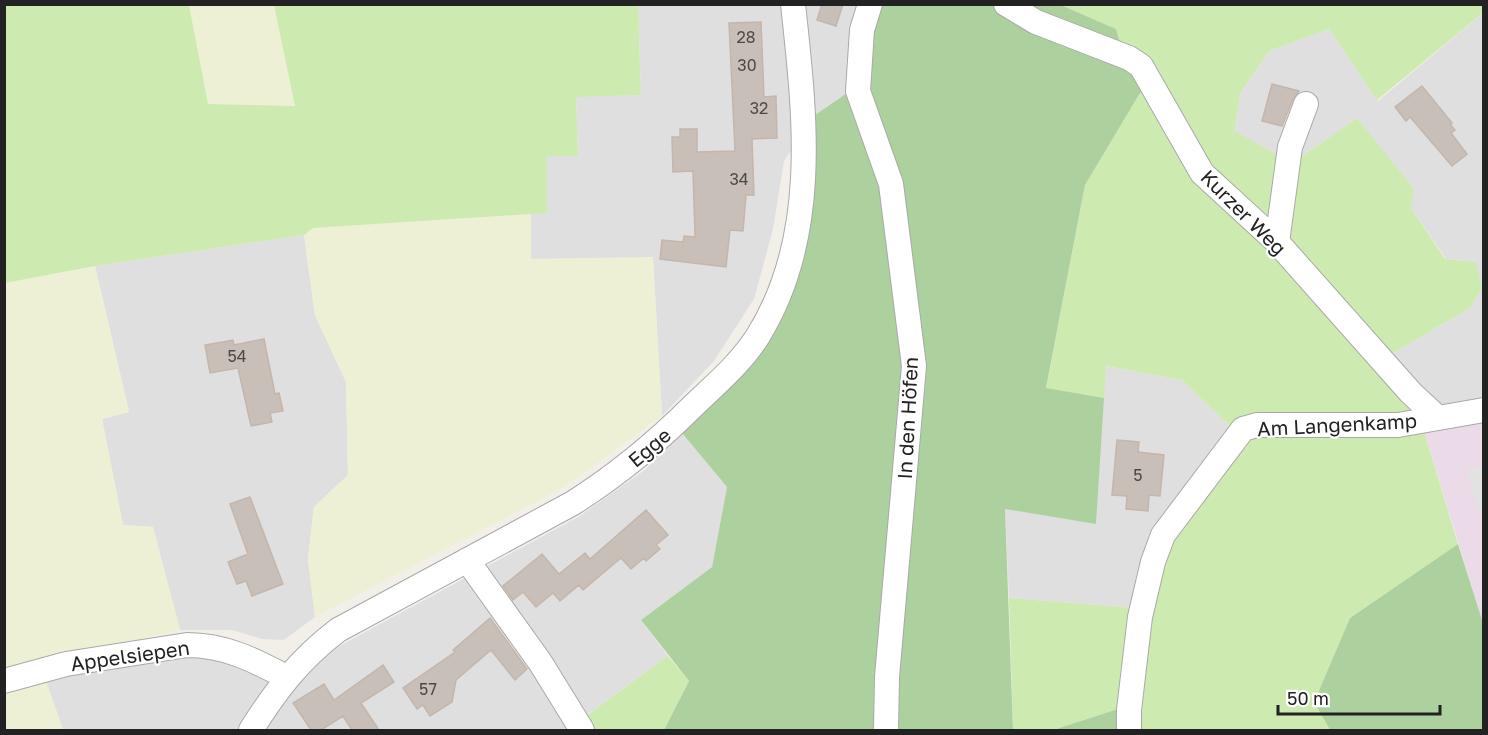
<svg xmlns="http://www.w3.org/2000/svg" width="1488" height="735" font-family="'Golos Text',sans-serif">
	<rect width="100%" height="100%" fill="#f2efe9"/>
	<path fill="#e0dfdf" d="M638,5h222l-10,86 -35,24 -31,46 -11,68 -19,70 -40,62 -52,55 -9,-158 -122,1v-46l16,-1v-56h31l-2,-60 65,-1z
		M1483,13v389l-39,9 -56,-55 82,-48 6,-46 -30,-3 -35,-51 -54,-90 -66,46 -56,-32 5,-39 29,-42 60,-22 49,72z
		M304,235l11,80 31,67 2,93 -34,32 -6,52 7,58 -31,23 -22,-1 -30,-9h-52l-27,-103 -30,-2 -21,-106 27,-7 -34,-146z
		M1105,366l77,14 51,49 -98,179 -126,-10 -4,-89 91,14z
		M682,433l45,54 -15,80 -71,53 27,36 -95,69 2,5h-512l-18,-52 138,-22h24l28,8 51,27 35,-35 259,-140 66,-47z"/>
	<path fill="#ebdbe8" d="M1483,415v208l-61,-198z"/>
	<path fill="#eef0d5" d="M189,5h85l22,101 -88,-2z
		M531,213v46l122,-2 9,159 -96,70 -251,131 -7,-58 6,-52 34,-32 -2,-93 -31,-67 -11,-80 9,-7z
		M95,266l34,146 -27,7 21,106 30,2 27,103 -114,26 -61,18v-391z
		M45,678l18,52h-58v-40z"/>
	<path fill="#cdebb0" d="M5,4l184,1 19,99 87,2 -21,-101h364l3,90 -65,2 2,59h-31v57l-234,15 -9,7 -209,31 -90,17z
		M1483,4l1,8 -107,88 -48,-71 -60,22 -29,42 -5,38 49,28 -9,74 -67,-62 -86,-122 -6,-20 -55,-24z
		M1146,83l104,144 174,188 -191,14 -51,-49 -76,-14 -2,32 -58,-9 39,-204z
		M1357,118l57,71 -3,19 34,51 31,3 6,26 -12,20 -82,48 -104,-116 7,-76z
		M1422,425l36,119 -108,74 -36,84 16,28h-195l14,-119 21,-74 76,-102z
		M1009,598l126,10 -11,99 -71,23h-40z
		M668,656l21,25 -25,49h-89l-3,-4z"/>
	<path fill="#add19e" d="M879,5h182l55,24 6,20 24,34 -61,102 -39,203 58,10 -8,126 -91,-15 8,221h-349l25,-49 -48,-61 71,-53 15,-80 -45,-54 69,-71 64,-204v-43l35,-24z
		M1458,544l25,79v107h-153l-16,-28 36,-84z
		M1124,707l1,23h-72z"/>
	<path fill="#e2e2e2" d="M1483,465h1l-1,58 -16,-52z"/>
	<path fill="#c7bfb8" stroke="#c4b6ab" stroke-width="1.5" d="M822,4h21l-7,22 -19,-6z
		M761,22l3,75 12,-1 1,42 -25,1 2,56h-8l-3,36 -13,-1 -4,37 -66,-8 2,-19 21,2 1,-6 11,1 -2,-66 -20,1 -1,-35h8v-8h17v23l38,-1 -6,-128z
		M1272,84l27,7 -6,8 -11,27 -20,-5z
		M1422,86l30,37 -2,1 5,6 -4,3 16,21 -15,12 -42,-49 -4,4 -11,-14z
		M264,339l11,55 4,-1 4,18 -13,2 2,9 -21,4 -13,-58 -28,5 -5,-28 28,-5 1,5z
		M1117,440l22,2 -1,10 26,3 -4,41 -11,-1 -1,16 -22,-2 1,-13 -15,-1z
		M250,497l33,87 -31,12 -6,-15 -9,3 -9,-22 20,-8 -18,-50z
		M646,510l22,25 -12,10 4,4 -14,12 -2,-3 -13,11 -10,-11 -38,32 -4,-5 -19,16 -7,-8 -17,14 -13,-15 -10,8 -10,-14 39,-32 17,20 26,-21 5,6z
		M490,618l37,51 -12,11 -24,-30 -35,30 -4,22 -22,14 -7,-11 -6,4 -14,-21 52,-36 -2,-2z
		M383,665l11,17 -33,21 18,27h-27l-9,-14 -22,14h-10l-18,-27 31,-19 10,16z"/>
	<g fill="none" stroke-linecap="round" stroke-linejoin="round">
		<g stroke="#a9a9a9" stroke-width="26">
			<path id="minor" d="M870,4l-8,26 -4,61 33,93 23,182 -27,311 -1,53
				M1006,4l30,18 93,36 12,8 61,107 75,69 134,151 27,25
				M1277,242l13,-95 16,-43
				M467,560l73,102 42,68
				M4,681l62,-17 121,-19c38,0 67,15 99,32
				M251,730c26,-41 48,-70 87,-100l235,-127c44,-28 83,-60 120,-97 23,-22 48,-43 65,-70 62,-100 47,-221 35,-332
				M1129,730v-20l11,-93 13,-55 10,-27 80,-106 14,-4h141l86,-15"/>
		</g>
		<use href="#minor" stroke="#fff" stroke-width="24"/>
	</g>
	<g text-anchor="middle" dominant-baseline="central" stroke-width="4.5" stroke-linejoin="round" paint-order="stroke">
		<g font-size="16" fill="#4b4948">
			<text x="746" y="37">28</text>
			<text x="747" y="65">30</text>
			<text x="759" y="108">32</text>
			<text x="739" y="179">34</text>
			<text x="237" y="356">54</text>
			<text x="1138" y="475">5</text>
			<text x="428" y="689">57</text>
		</g>
		<g font-size="20" fill="#222" stroke="#fff">
			<text transform="translate(1244 212) rotate(45)">Kurzer Weg</text>
			<text transform="translate(907 418) rotate(-87)">In den Höfen</text>
			<text transform="translate(1337 424) rotate(-3)">Am Langenkamp</text>
			<text transform="translate(649 447) rotate(-40)">Egge</text>
			<text transform="translate(130 655) rotate(-8)">Appelsiepen</text>
		</g>
	</g>
	<rect width="1488" height="735" fill="none" stroke="#222222" stroke-width="12"/>
	<path d="M1278 705v9h162v-9" fill="none" stroke="#222222" stroke-width="3"/>
	<text x="1287" y="705" font-size="18" fill="#222222" stroke="#ffffff" stroke-width="4.5" paint-order="stroke">50 m</text>
</svg>
